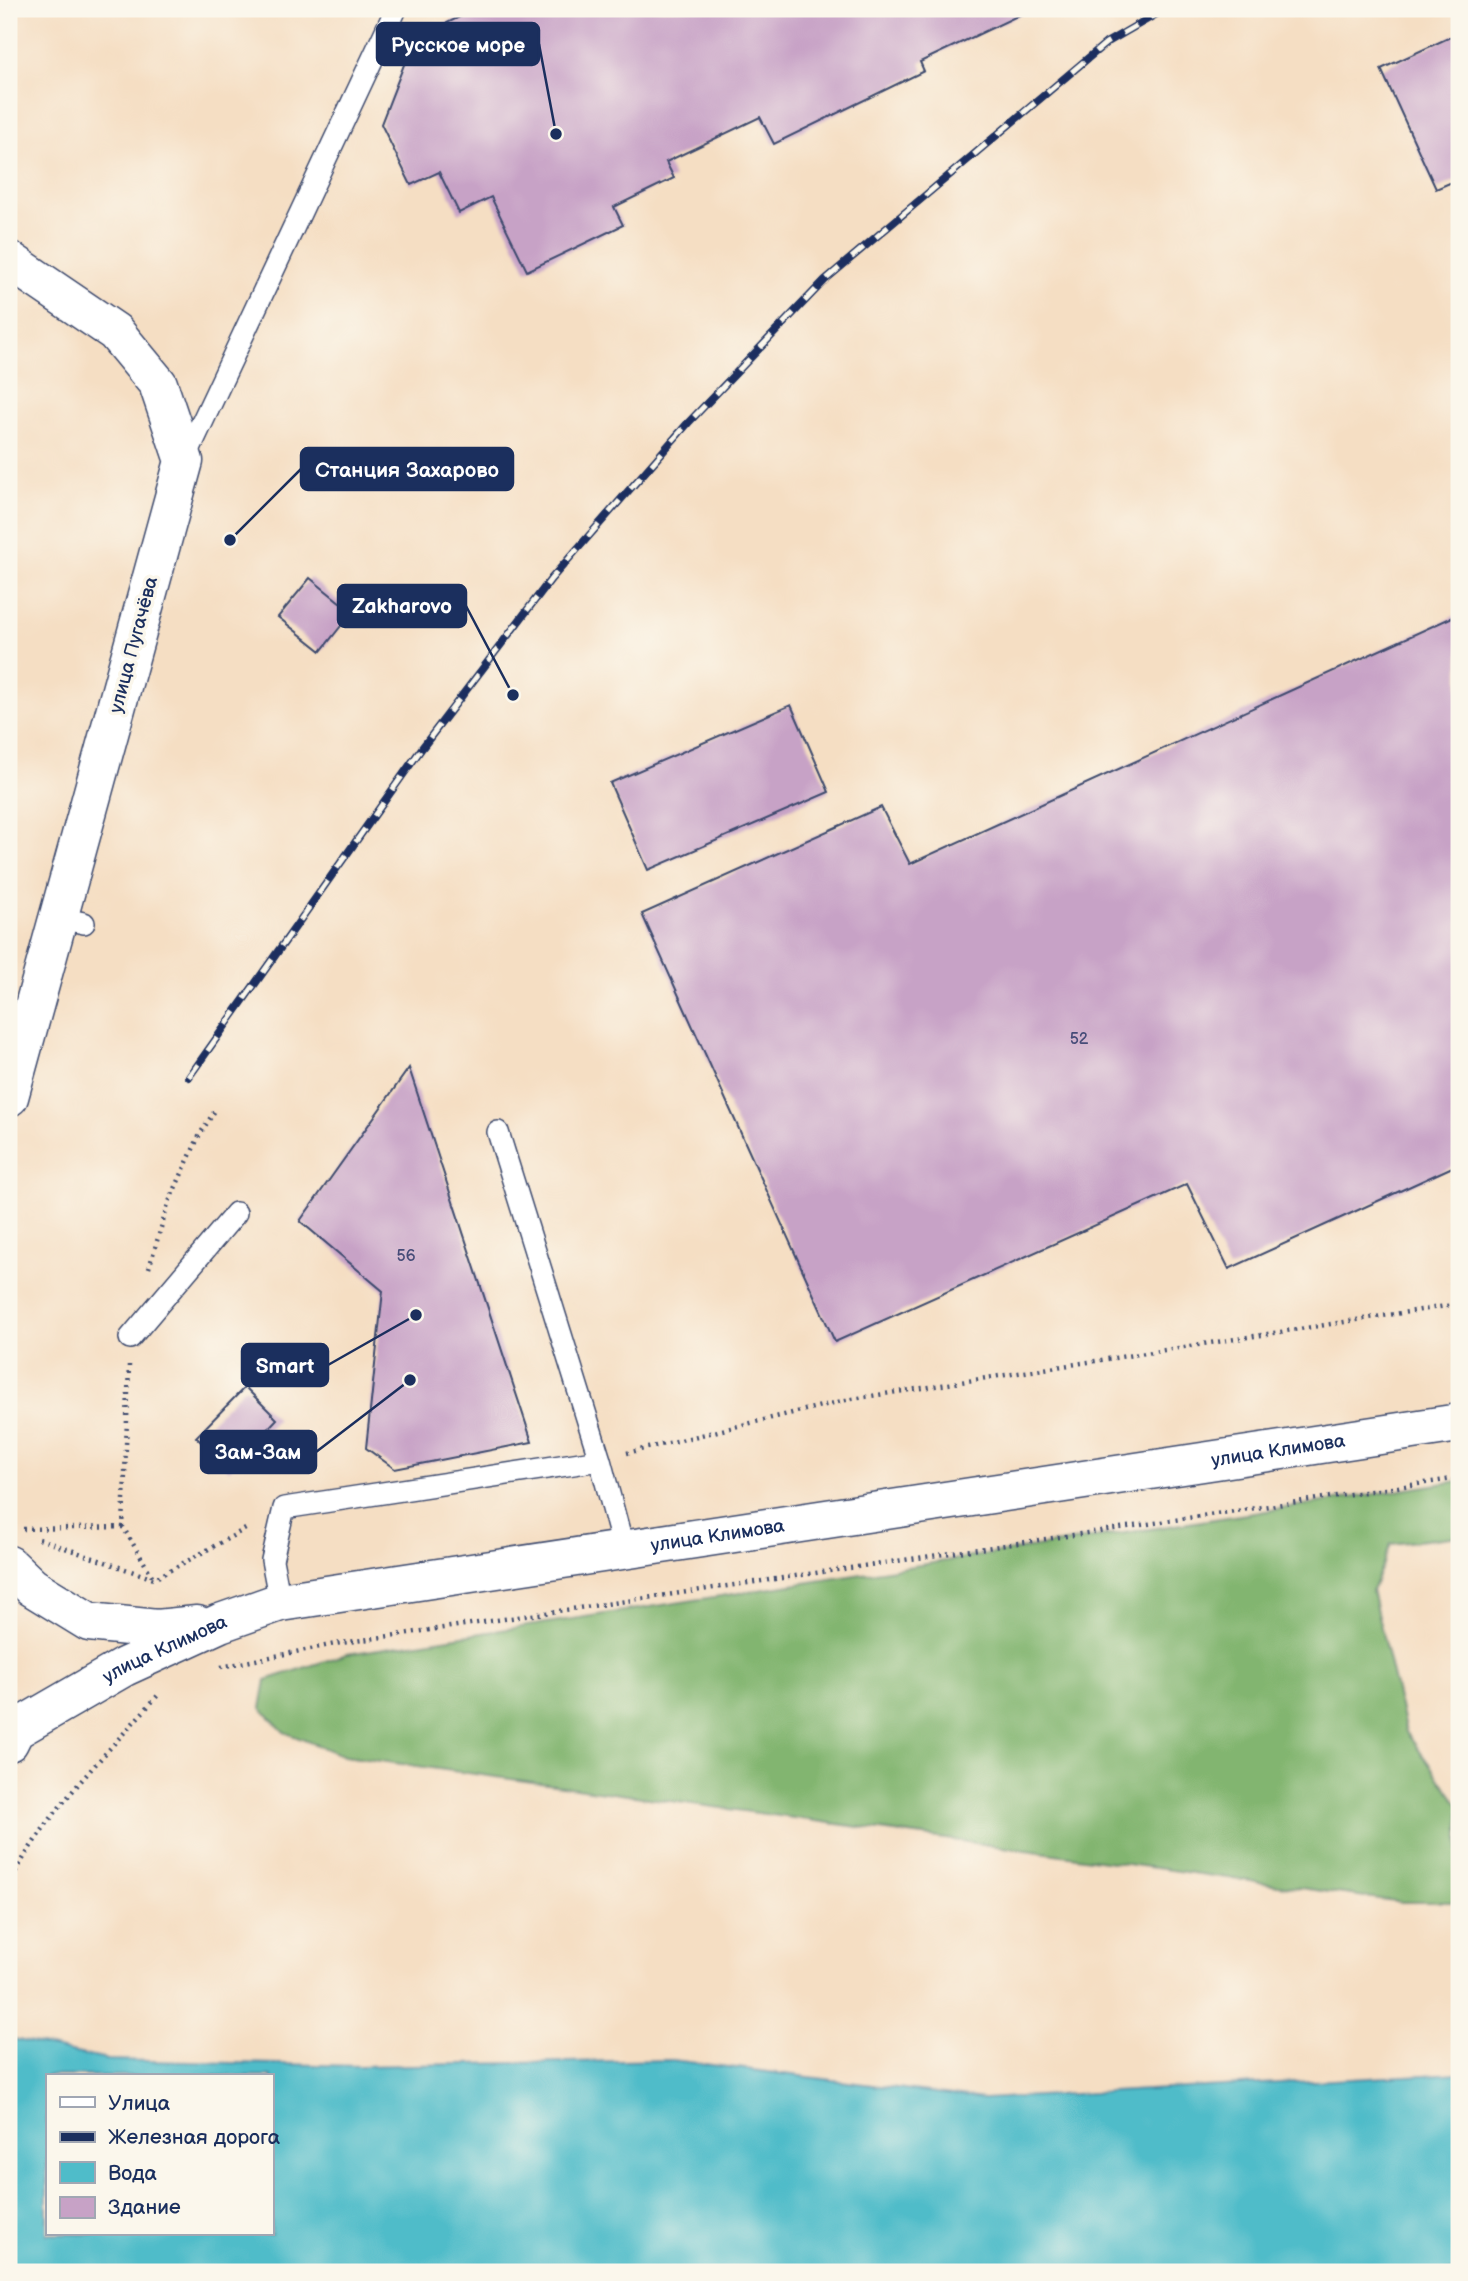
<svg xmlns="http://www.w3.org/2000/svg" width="1468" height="2281" font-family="'Balsamiq Sans',sans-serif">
	<rect width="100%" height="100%" fill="#fbf7ec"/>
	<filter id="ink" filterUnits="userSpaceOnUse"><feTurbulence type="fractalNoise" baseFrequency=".0143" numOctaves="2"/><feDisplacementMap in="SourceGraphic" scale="14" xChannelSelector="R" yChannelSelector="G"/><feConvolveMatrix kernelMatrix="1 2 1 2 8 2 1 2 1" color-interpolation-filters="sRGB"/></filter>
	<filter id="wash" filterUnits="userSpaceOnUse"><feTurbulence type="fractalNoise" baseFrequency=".00686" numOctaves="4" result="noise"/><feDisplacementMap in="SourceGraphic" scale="28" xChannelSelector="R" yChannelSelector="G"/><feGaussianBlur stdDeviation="1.57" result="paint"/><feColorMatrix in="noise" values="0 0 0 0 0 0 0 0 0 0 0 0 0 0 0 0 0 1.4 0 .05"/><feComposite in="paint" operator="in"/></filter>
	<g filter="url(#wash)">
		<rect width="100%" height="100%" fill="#f5dec3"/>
		<path fill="#82b56f" stroke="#4e7266" stroke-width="2" d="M1459,1481v55l-68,8 -19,47 34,141 53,73v97h-57l-1058,-146 -60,-24 -23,-24 5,-28 81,-26z"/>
		<path fill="#4fbcc9" stroke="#357694" stroke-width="2" fill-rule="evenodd" d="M9,2038l98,22 253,6 312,-6 312,39 475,-26v199h-1450zM47,2076h224v158h-224z"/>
		<g id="blocks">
			<path fill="#c7a2c6" d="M476,9h556l-112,53 4,9 -150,73 -14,-27 -94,45 8,16 -60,29 9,18 -96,46 -36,-74 -32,16 -20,-41 -28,13 -30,-61 33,-85z
				M1459,33v146l-23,10 -55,-120z
				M310,578l42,34 -31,39 -43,-34z
				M1459,614v550l-230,105 -42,-85 -352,158 -193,-428 239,-107 29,57z
				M791,705l38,87 -181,78 -38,-87z
				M409,1068l123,374 -137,27 -29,-21 17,-157 -83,-70z
				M245,1387l32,32 -48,51 -33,-33z"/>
		</g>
	</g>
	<g filter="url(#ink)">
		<use href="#blocks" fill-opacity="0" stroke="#3c496d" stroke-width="2"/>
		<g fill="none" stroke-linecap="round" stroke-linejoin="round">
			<g stroke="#3c496d" stroke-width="24">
				<path id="lane" d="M184,461l212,-452
					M59,918l25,5
					M498,1132l102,328 24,90
					M130,1338l106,-125
					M280,1602l-8,-42 12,-52 316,-48"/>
			</g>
			<g stroke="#3c496d" stroke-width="41">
				<g id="secondary">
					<path d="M9,260l106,72 43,52 26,77 -175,636"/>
					<path d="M9,1565l23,22 57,35 68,7 40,-4"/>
					<path id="s1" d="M9,1742l6,-12 109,-63 96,-44 60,-21 1179,-179"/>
				</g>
			</g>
			<path stroke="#3c496d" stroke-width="4.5" stroke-dasharray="2 5" stroke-linecap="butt" d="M149,1268l19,-64 32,-70 16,-25
				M129,1365l-6,162 31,52
				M627,1453l219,-53 613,-96
				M23,1529l100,-2
				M39,1539l115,40 95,-52
				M221,1667l114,-23 1124,-166
				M9,1884c37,-72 98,-131 151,-191"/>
			<use href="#lane" stroke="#fff" stroke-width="21"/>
			<use href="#secondary" stroke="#fff" stroke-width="38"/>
			<g stroke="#1b2f5e" stroke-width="8">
				<path id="rail" d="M189,1077l233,-329 129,-169 137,-156 137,-143 281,-237 59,-34"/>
			</g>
			<use href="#rail" stroke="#fbf7ec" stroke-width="5" stroke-dasharray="16" stroke-linecap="butt"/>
		</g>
	</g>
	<g text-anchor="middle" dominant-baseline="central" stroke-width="7" stroke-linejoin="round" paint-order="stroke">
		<g font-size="16" fill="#464c78">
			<text x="1079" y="1039">52</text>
			<text x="406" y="1256">56</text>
		</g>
		<g font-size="19" fill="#1b2f5e" stroke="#fbf7ec">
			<text transform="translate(134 645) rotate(-75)">улица Пугачёва</text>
			<text stroke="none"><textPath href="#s1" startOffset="1318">улица Климова</textPath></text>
			<text stroke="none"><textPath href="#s1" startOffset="751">улица Климова</textPath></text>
			<text stroke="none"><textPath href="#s1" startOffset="184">улица Климова</textPath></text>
		</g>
	</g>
	<path fill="none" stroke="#1b2f5e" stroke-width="2.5" d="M556 134L539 44M230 540L301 469M513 695L466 606M416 1315L328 1365M410 1380L316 1452"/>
	<g fill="#1b2f5e" stroke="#fbf7ec" stroke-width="2.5">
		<circle cx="556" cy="134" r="7"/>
		<circle cx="230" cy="540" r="7"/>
		<circle cx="513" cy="695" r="7"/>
		<circle cx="416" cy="1315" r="7"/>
		<circle cx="410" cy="1380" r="7"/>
	</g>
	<g fill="#1b2f5e" stroke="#1b2f5e" stroke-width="2.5">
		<rect x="377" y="23" width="162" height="42" rx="7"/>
		<rect x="301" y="448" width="212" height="42" rx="7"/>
		<rect x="338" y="585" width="128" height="42" rx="7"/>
		<rect x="242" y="1344" width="86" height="42" rx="7"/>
		<rect x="201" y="1431" width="115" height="42" rx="7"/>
	</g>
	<g font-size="21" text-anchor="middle" font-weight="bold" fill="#fff">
		<text x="458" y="52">Русское море</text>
		<text x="407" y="477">Станция Захарово</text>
		<text x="402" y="613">Zakharovo</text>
		<text x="285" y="1373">Smart</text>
		<text x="258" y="1459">Зам-Зам</text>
	</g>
	<rect width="1468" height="2281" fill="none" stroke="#fbf7ec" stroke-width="35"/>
	<rect x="46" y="2074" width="228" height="161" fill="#fbf7ec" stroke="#a1a7b3" stroke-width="2"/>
	<rect x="60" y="2097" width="35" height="10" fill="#ffffff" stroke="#a1a7b3" stroke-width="2"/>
	<text x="108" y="2110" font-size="21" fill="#1b2f5e">Улица</text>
	<rect x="60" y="2132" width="35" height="10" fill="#1b2f5e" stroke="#a1a7b3" stroke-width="2"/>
	<text x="108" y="2144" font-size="21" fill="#1b2f5e">Железная дорога</text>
	<rect x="60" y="2162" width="35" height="21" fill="#4fbcc9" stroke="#a1a7b3" stroke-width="2"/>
	<text x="108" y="2180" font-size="21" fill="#1b2f5e">Вода</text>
	<rect x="60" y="2197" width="35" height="21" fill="#c7a2c6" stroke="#a1a7b3" stroke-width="2"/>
	<text x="108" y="2214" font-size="21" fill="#1b2f5e">Здание</text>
</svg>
